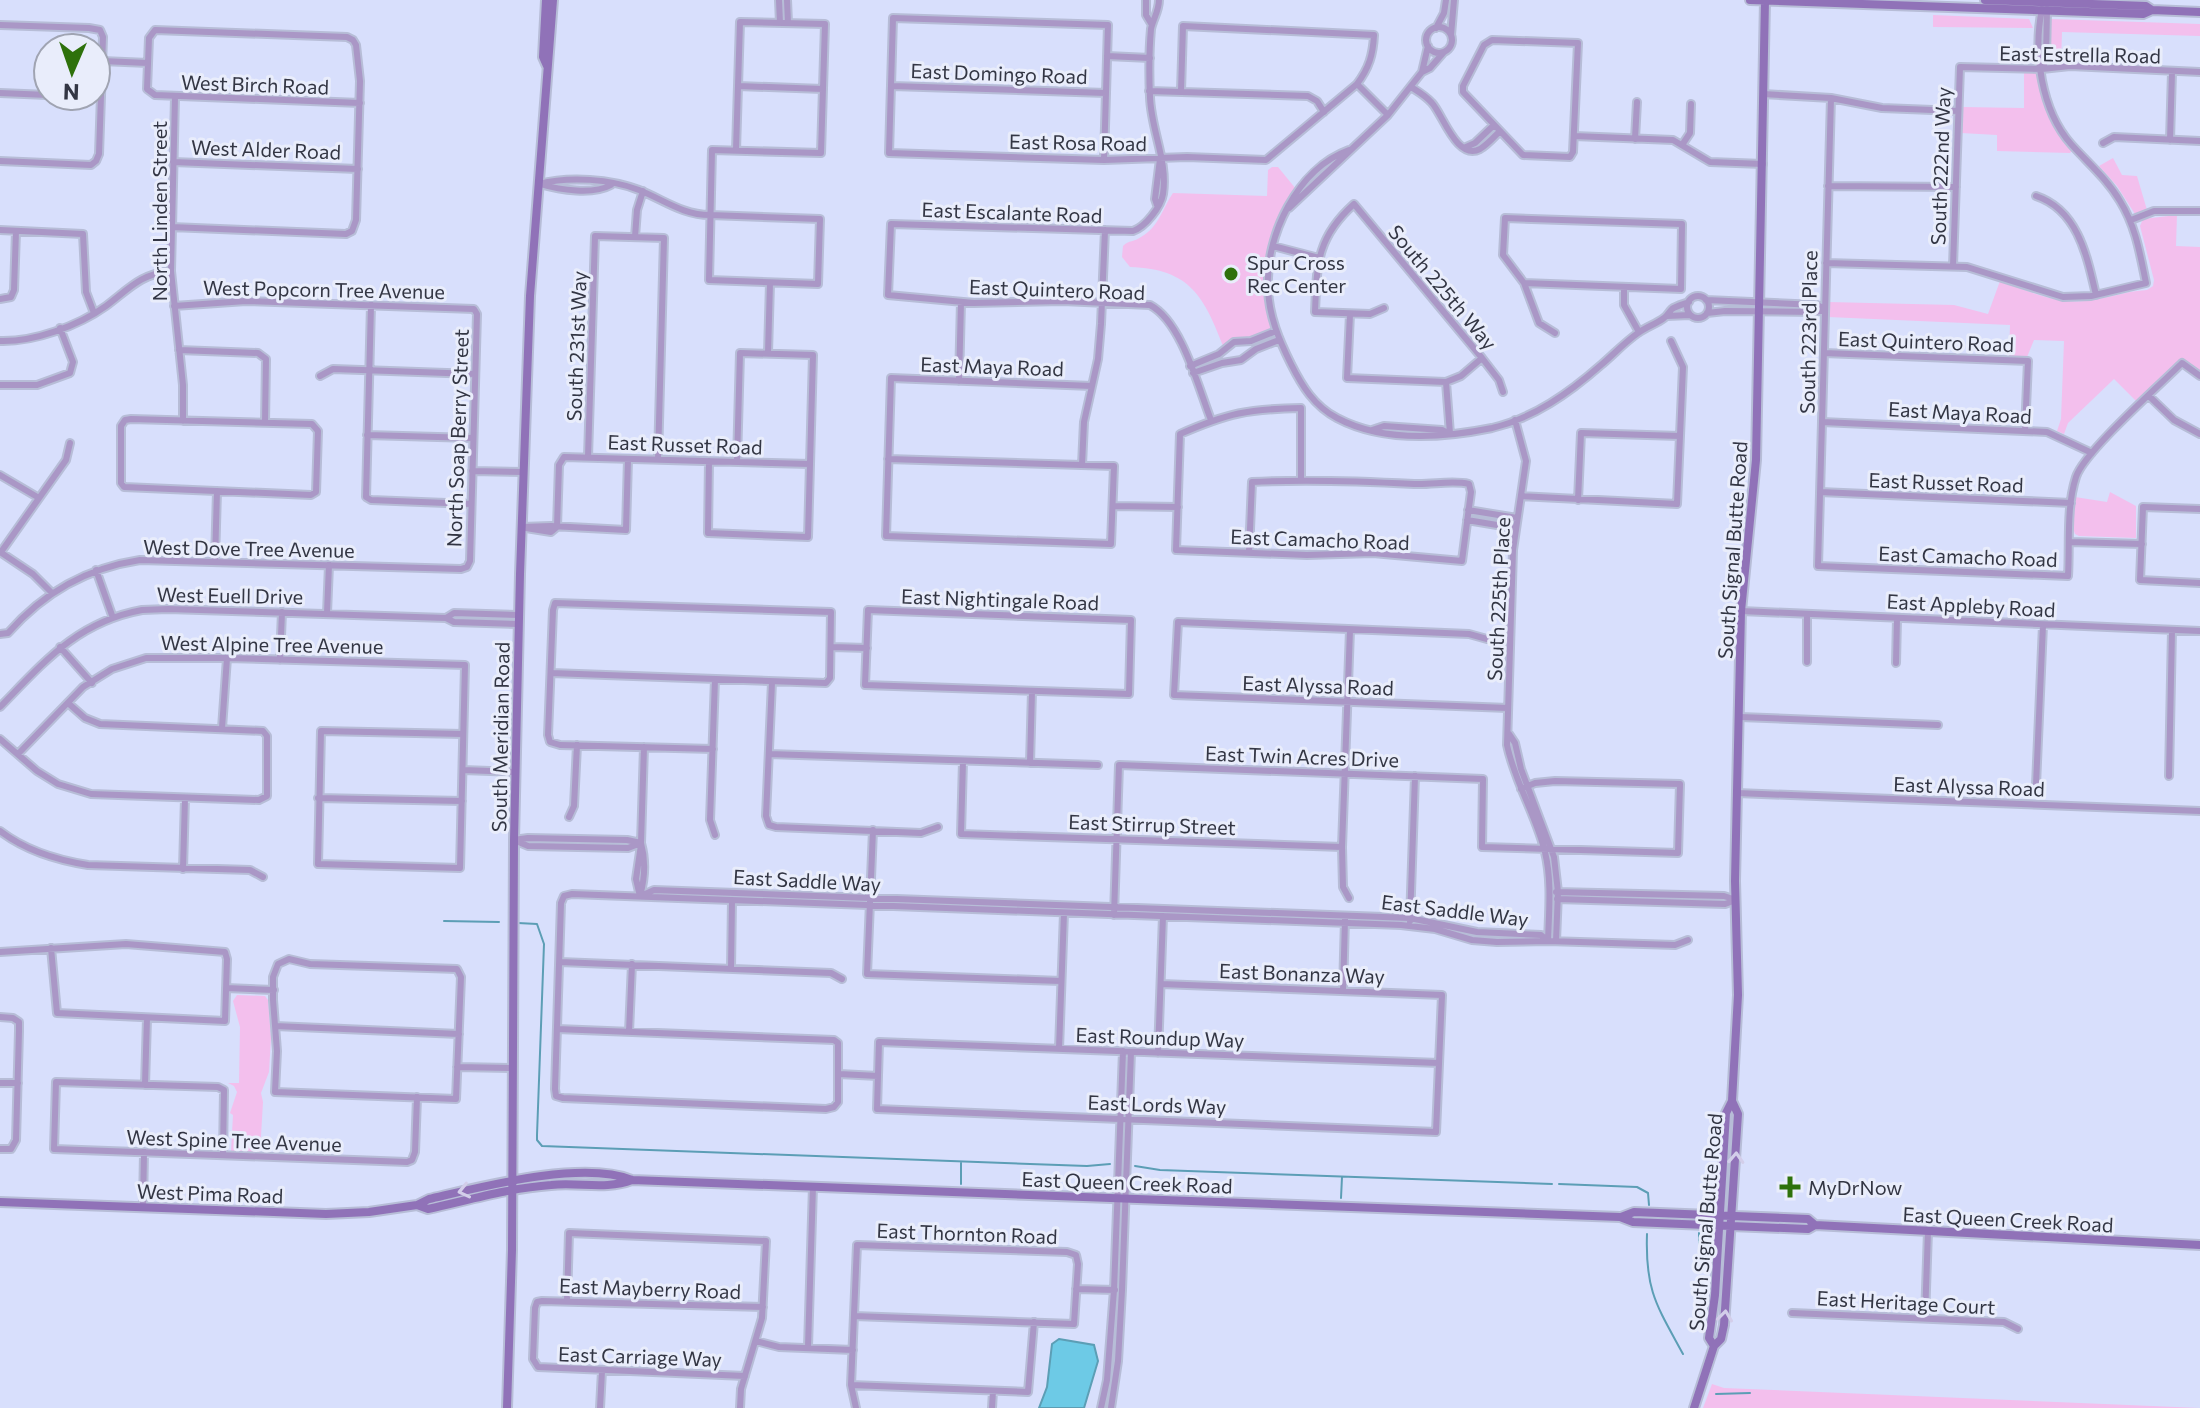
<svg xmlns="http://www.w3.org/2000/svg" width="2200" height="1408" font-family="Commissioner,sans-serif">
	<rect width="100%" height="100%" fill="#d8dffc"/>
	<path fill="#f3bfed" d="M1933,15l96,4 4,9 -100,-1z
		M2051,19l149,5v12l-138,-4 -1,32 -11,1 -2,-3z
		M2024,73h13c6,29 14,57 35,78l-2,2 -73,-2v-16l-36,-2 1,-26 62,1z
		M2113,158l9,17 15,1 10,34 -12,4 -18,-28 -18,-20z
		M1272,167h6l18,22c-33,51 -37,80 -24,138 -15,13 -33,9 -48,21 -20,-51 -33,-79 -94,-81l-8,-10 1,-11c6,-6 11,-4 18,-9 18,-10 22,-30 32,-44l94,3 1,-26z
		M2177,215l-1,31 24,1v124l-13,-10h-7l-43,41 -23,-23 -46,44 -4,11 -7,-3 4,-12 3,-78 -30,-1 -7,17 -18,-1 1,-31 -182,-8v-15l126,3 34,9 12,-33c28,10 56,23 85,20 21,-2 41,-10 62,-11l6,-4 1,-6 -14,-54 3,-7z
		M2110,492l26,14v32l-57,-2 -4,-2 -2,-6 2,-31 32,5z
		M237,995l28,1 3,4 3,38 -2,34 -8,21 2,9 -3,51 -29,-2 2,-36 -3,-2 7,-21 -3,-6 -6,-3h11l1,-56 -7,-26z
		M1712,1384l12,4 476,20h-497z"/>
	<path fill="#6dcae6" stroke="#5c9eb5" stroke-width="2" d="M1059,1339l35,6 4,16 -14,47h-45l8,-21 5,-43z"/>
	<g fill="none" stroke-linecap="round" stroke-linejoin="round">
		<path stroke="#5c9eb5" stroke-width="2" d="M444,921l55,1
			M518,923l19,1 7,20 -7,191v5l5,6 545,20 23,-2
			M1135,1166l25,4 392,14
			M961,1184v-22
			M1559,1184l78,3 11,6 1,12
			M1341,1198l1,-21
			M1647,1234c-2,57 10,72 36,120
			M1699,1245v-12
			M1716,1394l34,-1"/>
		<g stroke="#b7bdd7" stroke-width="10">
			<path id="street" d="M779,0l1,23
				M787,0l1,23
				M1146,0v15l6,10
				M1159,0c0,11 -6,19 -8,29 -2,22 -2,46 -1,68 1,33 18,64 13,97 -2,13 -18,33 -30,37l-242,-7 -3,71 86,8 89,-2 87,4c32,17 48,82 61,115
				M0,25l89,3 11,2 3,7 -4,117 -3,7 -5,4 -91,-4
				M1426 40a13 13 0 1 1 26 0a13 13 0 1 1-26 0Z
				M1436,28l8,-15 2,-13
				M1451,35l3,-35
				M1492,40l86,3 -5,109 -3,5 -47,-2 -60,-63v-6l21,-41z
				M1107,56l43,2
				M102,61l46,2
				M2042,69l4,-10 1,-50
				M1422,72l6,-26
				M1357,84l31,31
				M738,86l85,3
				M892,86l214,7
				M1411,87c8,5 15,9 21,16 11,12 25,58 48,46 7,-4 14,-12 20,-18
				M1149,91l159,5 9,5 7,11
				M0,93l48,2
				M1763,94l68,4 51,10 76,3
				M74,96l27,1
				M175,97l-4,174 12,114v36
				M1831,98l-13,468 250,10c2,-32 -2,-68 8,-99 8,-25 83,-91 106,-114l18,13
				M1574,136l99,4 37,22 53,2
				M1635,139l2,-37
				M2170,140l2,-68
				M2103,143l11,-6 86,4
				M1682,145l8,-12 1,-29
				M1466,147l9,-4 19,-18
				M1349,150c-52,19 -84,86 -81,139 1,27 11,51 23,75 11,22 23,42 46,54 45,24 106,20 155,10 42,-10 77,-35 109,-63 12,-10 24,-23 37,-32 8,-6 18,-9 26,-15 3,-2 5,-6 8,-9 4,-3 12,-5 17,-7
				M1104,160l4,-135 -215,-7 -4,135 215,7 83,-3 79,3 91,-76c12,-16 16,-29 17,-49l-191,-9 -2,65
				M173,162l185,7
				M539,184c30,-8 72,-5 100,6 25,10 44,25 71,25l110,4 -2,65 -109,-4 3,-130 109,3 4,-129 -85,-2 -4,128
				M540,184c20,6 53,11 71,1
				M1828,186l128,1
				M2036,196c42,14 51,60 60,99
				M1157,205l-2,-6 5,-40
				M1289,208l99,-93 34,-43 8,-4 14,-16
				M2131,220l23,-9h46
				M171,227l175,7 6,-3 4,-11 4,-139 -4,-36 -3,-5 -6,-3 -192,-7 -6,8 -2,51 8,6 205,8
				M0,230l83,4 3,58 8,21
				M635,237l2,-27 6,-19
				M1273,246l46,12
				M1826,263l141,4 96,30 28,-1 55,-13c-6,-29 -10,-56 -26,-82 -13,-22 -32,-38 -49,-57 -30,-34 -38,-92 -29,-135
				M1953,266l7,-199 82,2 28,-3 130,6
				M1524,283l157,6 1,-65 -177,-6 -2,37 21,28 15,40 16,10
				M1624,287v18l15,27
				M1687 307a11 11 0 1 1 22 0a11 11 0 1 1-22 0Z
				M0,299l11,-2 3,-7 2,-59
				M1706,300l111,5 8,4
				M371,305l-5,192 5,3 100,4
				M1384,308l-14,6 -55,-2c2,-47 1,-74 39,-108l128,154 17,22 4,12
				M1707,313l18,-2 91,1 9,-3
				M1350,314l-3,64 99,4 15,-6 21,-18
				M1667,316l23,-1
				M0,341c34,1 78,-15 106,-35 23,-17 34,-32 65,-35
				M179,350l79,3 8,6 -1,64
				M768,353l2,-70
				M1824,353l204,8 -3,70
				M1190,366l29,-12 15,-12 17,-1 25,-10
				M1193,373l29,-10 19,-3 15,-11 23,-9
				M320,376l13,-7 142,5
				M959,381l2,-79
				M1446,382l4,52
				M0,385h37l33,-12 3,-11 -13,-34
				M2149,396l25,24 26,14
				M131,419l181,5 6,7 -2,61 -5,3 -187,-8 -3,-4v-57l4,-6z
				M1515,420l11,41 -13,89 -6,195c8,38 29,70 38,107 7,29 4,59 3,89
				M1822,422l225,10 45,21
				M1372,430l12,-4 58,4 8,4
				M367,435l106,3
				M588,457l7,-221 69,2 -6,221
				M888,459l226,7 -3,78 -225,-8 5,-158 201,8
				M709,461l-1,72 100,4 5,-182 -73,-2 -3,109
				M1082,465l2,-43 14,-63 3,-35 4,-94
				M472,471l52,1
				M0,475l39,23
				M1820,492l251,11
				M1521,496l156,8 6,-137 -12,-26
				M1578,500l3,-67 99,3
				M1113,506l65,1
				M2200,509l-57,-2 -3,73 60,3
				M1468,510l49,8
				M1467,520l48,8
				M522,527l29,-1 75,4 2,-71
				M557,527l2,-62 5,-8 246,7
				M526,528l25,4 6,-5
				M2070,542l72,2
				M0,552l33,22 19,19
				M1,552l65,-92 4,-17
				M1249,553l3,-71c54,-3 107,-1 162,2 18,1 38,-4 55,0l2,8 -9,69 -89,-8 -66,2 -131,-5 4,-116c48,-21 68,-25 121,-26v72
				M215,561l2,-70
				M96,570l17,48
				M868,610l263,10 -2,74 -264,-9z
				M1741,611l459,20
				M327,613l2,-48
				M446,618l8,-5 65,2
				M0,634l8,-1c36,-41 79,-65 132,-73l321,9 6,-2 3,-6 7,-247 -3,-5 -228,-8 -72,5
				M1487,639l-18,-5 -291,-12 -4,73 334,13
				M60,647l32,36
				M832,647l35,1
				M280,660l2,-48
				M1807,662v-48
				M1896,663l1,-45
				M551,673l275,10 4,-5 1,-66 -276,-9 -2,7 -5,125 2,7 10,3 153,4
				M715,679l-5,141 5,15
				M772,682l-6,134 3,9 7,2 145,6 17,-6
				M0,707c44,-45 77,-85 142,-97l26,-1 278,9 8,4 65,2
				M1740,717l198,8
				M222,728l5,-70
				M1509,734l6,9 6,26 33,88 4,35 -2,49
				M0,739l37,32 21,13 33,10 168,6 8,-4v-60l-4,-5 -163,-7 -15,-6 -17,-15
				M18,754l65,-67 29,-18 34,-11h81l238,7 -5,203 -142,-4 3,-133 142,3
				M769,754l329,11
				M963,761l-2,73 381,13
				M1030,763l2,-72
				M463,770l52,2
				M2169,776l3,-146
				M2036,785l7,-160
				M1737,793l463,18
				M318,798l144,3
				M569,817l5,-11 3,-61
				M873,830l-6,144 194,7
				M0,831c26,20 56,29 88,34l162,5 13,7
				M514,840l14,6 100,2 13,-5
				M514,840l14,-2 99,2 14,3
				M183,869l2,-71
				M639,892l-3,-13 5,-34
				M1556,892l168,4 12,4
				M640,896c5,-18 6,-35 1,-53l3,-96
				M641,896l13,-6 756,28 67,14 64,3 7,6
				M1349,898l-6,-11 -1,-40 8,-217
				M1557,899l168,5 11,-4
				M1114,915l5,-150 364,14 -1,68 196,6 2,-69 -125,-3 -20,2 -14,6
				M1410,921l5,-145
				M0,952l126,-8 99,8 2,7 -2,62 -168,-8 -6,-65
				M289,959l21,5 147,5 4,8 -5,122 -181,-7 2,-41 -4,-51v-23l5,-13z
				M560,962l271,11 11,6
				M731,969l1,-69
				M1161,984l281,11 -6,137 -559,-23 2,-67 560,21
				M226,988l48,2
				M1343,991l2,-72
				M0,1017l13,1 6,4v9l-3,109 -5,9h-11
				M275,1026l184,8
				M557,1029l277,11 4,3v59l-4,5 -8,2 -263,-11 -7,-2 -1,-7 6,-186 3,-7 8,-2 829,31 34,4 37,11 25,2 51,-1 127,4 13,-5
				M629,1032l3,-68
				M1059,1049l5,-136
				M1158,1053l5,-137
				M457,1067l54,1
				M839,1074l39,2
				M0,1083h18
				M145,1085l2,-67
				M223,1155l1,-65 -6,-3 -162,-5 -2,67c118,4 235,9 353,13l5,-2 3,-8 2,-55
				M143,1207l1,-55
				M1076,1289l39,1
				M567,1301l2,-68 197,8 -4,77 -21,71 -1,19
				M1792,1313l212,9 14,7
				M854,1316l220,8 4,-60 -2,-9 -9,-3 -210,-7 -6,140 5,23
				M1925,1318l3,-87
				M756,1341l23,6 74,3
				M808,1347l5,-161
				M745,1376l-207,-9 -5,-8 2,-51 2,-6 5,-1 221,6
				M851,1385l177,7 6,-70
				M600,1408l2,-37
				M992,1408l1,-17
				M1101,1408l6,-28 7,-90 9,-239
				M1111,1408l7,-47 4,-71 9,-238"/>
		</g>
		<g stroke="#b7bdd7" stroke-width="12">
			<path id="secondary" d="M546,0l-3,57 4,9
				M1750,0l393,14 9,-4
				M1985,0l161,6 6,4 48,2
				M0,1202l326,12 43,-2 48,-7 12,-6c52,-12 153,-39 203,-19l988,37 13,5 175,7 7,-4 385,20
				M417,1205l11,4c41,-9 81,-21 123,-24 27,-3 56,5 81,-5
				M1621,1217l13,-5 174,7 7,6
				M1714,1346l-5,-8 6,-43 11,-182 6,-12 6,-106 -3,-114 6,-270 15,-151 9,-460
				M507,1408l5,-158 2,-410 6,-266 10,-278 23,-296
				M1694,1408l20,-62 7,-7 3,-14 14,-211 -6,-13"/>
		</g>
		<use href="#street" stroke="#aa97c6" stroke-width="6"/>
		<use href="#secondary" stroke="#9072b8" stroke-width="8"/>
	</g>
	<defs><path id="oneway-chevron" d="M-2-3.5L2.5 0L-2 3.5" fill="none" stroke-width="1.6" stroke-linecap="round" stroke-linejoin="round" transform="scale(2)"/></defs>
	<g stroke="#d3ceea">
		<use href="#oneway-chevron" transform="translate(1736 1158) rotate(-87)"/>
		<use href="#oneway-chevron" transform="translate(464 1191) rotate(167)"/>
		<use href="#oneway-chevron" transform="translate(1725 1316) rotate(-83)"/>
	</g>
	<g fill="#2e710b" stroke="#e9edfb" stroke-width="3">
		<circle cx="1231" cy="274" r="8"/>
		<path d="M1786 1175h8v8h8v8h-8v8h-8v-8h-8v-8h8z"/>
	</g>
	<g text-anchor="middle" dominant-baseline="central" stroke-width="6" stroke-linejoin="round" paint-order="stroke">
		<g font-size="20" fill="#333644" stroke="#e9edfb">
			<text transform="translate(2080 54) rotate(1)">East Estrella Road</text>
			<text transform="translate(999 73) rotate(2)">East Domingo Road</text>
			<text transform="translate(255 84) rotate(2)">West Birch Road</text>
			<text transform="translate(1078 142) rotate(1)">East Rosa Road</text>
			<text transform="translate(266 149) rotate(2)">West Alder Road</text>
			<text transform="translate(1940 166) rotate(-88)">South 222nd Way</text>
			<text transform="translate(159 211) rotate(-90)">North Linden Street</text>
			<text transform="translate(1012 212) rotate(2)">East Escalante Road</text>
			<text transform="translate(1443 287) rotate(50)">South 225th Way</text>
			<text transform="translate(324 289) rotate(1)">West Popcorn Tree Avenue</text>
			<text transform="translate(1057 289) rotate(2)">East Quintero Road</text>
			<text transform="translate(1808 332) rotate(-89)">South 223rd Place</text>
			<text transform="translate(1926 341) rotate(2)">East Quintero Road</text>
			<text transform="translate(576 346) rotate(-88)">South 231st Way</text>
			<text transform="translate(992 366) rotate(2)">East Maya Road</text>
			<text transform="translate(1960 412) rotate(3)">East Maya Road</text>
			<text transform="translate(457 438) rotate(-88)">North Soap Berry Street</text>
			<text transform="translate(685 444) rotate(2)">East Russet Road</text>
			<text transform="translate(1946 482) rotate(2)">East Russet Road</text>
			<text transform="translate(1320 539) rotate(2)">East Camacho Road</text>
			<text transform="translate(249 548) rotate(1)">West Dove Tree Avenue</text>
			<text transform="translate(1732 550) rotate(-86)">South Signal Butte Road</text>
			<text transform="translate(1968 556) rotate(2)">East Camacho Road</text>
			<text transform="translate(230 595) rotate(1)">West Euell Drive</text>
			<text transform="translate(1000 599) rotate(2)">East Nightingale Road</text>
			<text transform="translate(1498 599) rotate(-87)">South 225th Place</text>
			<text transform="translate(1971 605) rotate(3)">East Appleby Road</text>
			<text transform="translate(272 644) rotate(1)">West Alpine Tree Avenue</text>
			<text transform="translate(1318 685) rotate(2)">East Alyssa Road</text>
			<text transform="translate(500 737) rotate(-89)">South Meridian Road</text>
			<text transform="translate(1302 756) rotate(2)">East Twin Acres Drive</text>
			<text transform="translate(1969 786) rotate(2)">East Alyssa Road</text>
			<text transform="translate(1152 824) rotate(2)">East Stirrup Street</text>
			<text transform="translate(807 880) rotate(3)">East Saddle Way</text>
			<text transform="translate(1455 910) rotate(7)">East Saddle Way</text>
			<text transform="translate(1302 973) rotate(2)">East Bonanza Way</text>
			<text transform="translate(1160 1037) rotate(2)">East Roundup Way</text>
			<text transform="translate(1157 1104) rotate(2)">East Lords Way</text>
			<text transform="translate(234 1140) rotate(2)">West Spine Tree Avenue</text>
			<text transform="translate(1127 1182) rotate(2)">East Queen Creek Road</text>
			<text transform="translate(210 1193) rotate(2)">West Pima Road</text>
			<text transform="translate(2008 1219) rotate(3)">East Queen Creek Road</text>
			<text transform="translate(1705 1222) rotate(-85)">South Signal Butte Road</text>
			<text transform="translate(967 1233) rotate(2)">East Thornton Road</text>
			<text transform="translate(650 1288) rotate(2)">East Mayberry Road</text>
			<text transform="translate(1906 1302) rotate(3)">East Heritage Court</text>
			<text transform="translate(640 1356) rotate(2)">East Carriage Way</text>
		</g>
		<g font-size="20" fill="#333644" stroke="#e9edfb" text-anchor="start">
			<text x="1247" y="262">Spur Cross<tspan x="1247" dy="23">Rec Center</tspan></text>
			<text x="1808" y="1187">MyDrNow</text>
		</g>
	</g>
	<g transform="translate(72 72) rotate(182)"><circle r="38" fill="#e9edfb" stroke="#a0a4b2" stroke-width="2"/>
	<path d="M0-6L14 30L0 20L-14 30Z" fill="#2e710b"/>
	<text y="-12" font-size="22" font-weight="bold" text-anchor="middle" fill="#333644">N</text>
	</g>
</svg>
